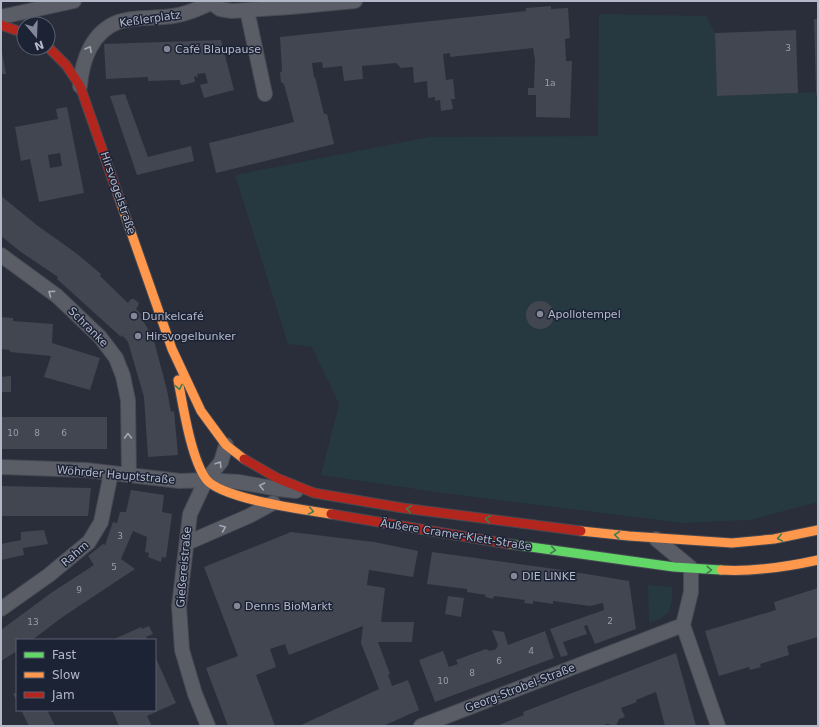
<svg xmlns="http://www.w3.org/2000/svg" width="819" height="727" font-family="'DejaVu Sans',sans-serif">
	<rect width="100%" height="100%" fill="#292e3a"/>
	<path fill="#263840" d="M599,14l107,2 9,17 3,63 98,-4 2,28v382l-68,18 -68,3 -239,-30 -122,-18 18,-71 -27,-57 -24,-3 -53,-169 194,-38 169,-1z
		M648,585l24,2v14l-3,11 -9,7 -11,4z"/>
	<path fill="#424650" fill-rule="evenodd" d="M551,6v3l17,-1 2,30 -5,1 1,22h6l-2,57 -34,-1v-22h-8v-7h6l1,-28 -2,-12 -83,9v-4l-7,1 3,26 7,-1 2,20h-4l2,10 -12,2 -1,-11 -5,1v-4l-7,1 -1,-17 -13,2 -1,-16 -12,1 -5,-5 -34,3 1,13 -19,2 -2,-15 -19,2 -1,-6 -10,1 2,15 1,-1 9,37h3l7,30 -118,29 -7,-30 85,-21 -10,-38 -3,-2 -1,-9 2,-2 -2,-34 246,-26v-3z
		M814,19h4v79h-1l-1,-6z
		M796,30l2,63 -81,3 -2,-63z
		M221,40l13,50 -30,8 -4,-13 8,-2 -3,-10 -8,1 1,3 -4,-1 1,6 -13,3 -2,-2v-3l-32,1v-4l-42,2 -2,-35z
		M1,47l5,27h-5z
		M125,94l23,63 43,-11 3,15 -57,14 -27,-79z
		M67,107l17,86 -45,9 -9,-43 -9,2 -6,-34 43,-8 -2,-10zM60,153l2,13 -12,2 -2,-13z
		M1,196l37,30 38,27 25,21 -1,2 28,27 3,-4h3l5,4 -1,3 -2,3 6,6 -2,1 13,21 14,53 4,22 3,-1 4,44 -30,2 -4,-60 -16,-55 -6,-7 -1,2 -64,-58 1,-2 -37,-25 -20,-16z
		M526 315a14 14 0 1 1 28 0a14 14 0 1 1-28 0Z
		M1,317l12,1v3l40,3 -1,19 48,15 -10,32 -46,-13 7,-21 -41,-4v-2l-9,-1z
		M11,376v16h-10v-15z
		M1,417h106v32h-106z
		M1,486l90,2 -3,28h-87z
		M131,490l33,5 -2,17 10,2 -6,44 -4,-1 -1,5 -13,-5 1,-4 -4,-1 2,-15 -14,-6 -12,28 14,10 -71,47 -32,24h-15v11l-16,10v-31l50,-37 43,-28 -6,-9 15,-12 2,1 8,-23 4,1 3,-11h6z
		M44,530l4,14 -25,4 1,7 -23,5v-16l20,-4v-8z
		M291,532l83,10 44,9 -5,26 -44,-7 -2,15 18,3 -4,34h33l-2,20h-34l12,32 -2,1 4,11 16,-6 11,30 -36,16h-84l80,-37 -18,-46 2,-17 -74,29 -4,-11 -15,5 6,18 -20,8 19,51h-47l-22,-58 32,-12 -34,-89z
		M432,552l130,18 67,11 7,48 -41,15 -8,-19 -3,1 3,8 -24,8 5,13 -7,2 -11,-28 54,-19 -1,-7 -13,3 -37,-5v3l-20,-3v3l-9,-1 1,-3 -31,-4 -1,3 -8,-2 1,-2 -19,-3v-3l-40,-5z
		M818,588v49l-31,9 2,9 -29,9 1,3 -11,3 -1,-3 -30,9 -14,-45 71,-21 -2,-8z
		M448,596l16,2 -3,19 -16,-3z
		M149,626l4,8 -7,3 2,3h-36l29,-13 1,2z
		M492,630l12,2 4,13 37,-14 9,27 -119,44 -16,-42 24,-9 6,16 9,-3 -2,-4 30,-11 4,2 6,-2 2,-4z
		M676,653l20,73h-31l-9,-34 -20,8 1,2 -16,6 4,9 -6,2 -3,7 -9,-2 -7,2h-104l28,-11 -1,-3z
		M155,656l21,47 -29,13 5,10h-33l-7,-16h43z
		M17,692v9l-4,-7z
		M21,710h26l8,16h-26z"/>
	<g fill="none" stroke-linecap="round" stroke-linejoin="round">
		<g stroke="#464952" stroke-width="16">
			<path id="street" d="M209,1l11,8 12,2 59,-4 64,-6
				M247,10l18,84
				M1,17l73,-16
				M80,86c2,-26 12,-54 38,-64 16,-6 38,-3 55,-6 14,-2 25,-7 38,-13
				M1,255l56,41 43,41 16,21 7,18 5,24 1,75
				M1,467l85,3 94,11 26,-1 33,2 39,7 18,2
				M656,539l35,29v24l-8,33 35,101
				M187,543l62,-27 24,-13
				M1,609l48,-34 40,-33 12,-20 10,-49
				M208,726l-13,-32 -13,-44 -3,-44 11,-92 16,-34 15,-18 5,-17
				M421,726l262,-101"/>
		</g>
		<g stroke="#464952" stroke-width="11">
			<path id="fast" d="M509,544l165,23 47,3"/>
		</g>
		<g stroke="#464952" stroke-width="11">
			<path id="slow" d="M118,195l54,154 29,62 25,34 18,14
				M178,380c5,26 13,78 28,99 15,20 99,31 125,35
				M581,531l48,5 103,7 42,-4 44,-9
				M721,570c33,2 65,-3 97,-10"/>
		</g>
		<g stroke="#464952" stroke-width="11">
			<path id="jam" d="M1,25l23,8
				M48,47l18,18 14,21 38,109
				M244,459l33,19 37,15 89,15 178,23
				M331,514l178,30"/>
		</g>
		<use href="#street" stroke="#5a5d66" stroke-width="14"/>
		<use href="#fast" stroke="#63d668" stroke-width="9"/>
		<use href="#slow" stroke="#ff974d" stroke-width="9"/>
		<use href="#jam" stroke="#b3261e" stroke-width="9"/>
	</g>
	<defs><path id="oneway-chevron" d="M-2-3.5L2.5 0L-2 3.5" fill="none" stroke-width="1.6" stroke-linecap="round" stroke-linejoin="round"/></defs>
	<g stroke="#a2a7b6">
		<use href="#oneway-chevron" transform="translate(89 49) rotate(-61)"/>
		<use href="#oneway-chevron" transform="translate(51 293) rotate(-144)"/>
		<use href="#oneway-chevron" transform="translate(128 436) rotate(-91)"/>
		<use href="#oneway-chevron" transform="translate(219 464) rotate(-58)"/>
		<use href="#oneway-chevron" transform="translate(262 486) rotate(-168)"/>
		<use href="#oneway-chevron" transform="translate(223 528) rotate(-23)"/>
	</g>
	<g stroke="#407c4e">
		<use href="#oneway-chevron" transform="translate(179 387) rotate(79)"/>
		<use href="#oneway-chevron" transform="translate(409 509) rotate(-172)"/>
		<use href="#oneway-chevron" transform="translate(311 511) rotate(10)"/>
		<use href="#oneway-chevron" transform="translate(488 519) rotate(-172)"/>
		<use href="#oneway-chevron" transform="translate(617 535) rotate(-174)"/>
		<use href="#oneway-chevron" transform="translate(780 538) rotate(170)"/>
		<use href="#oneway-chevron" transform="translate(553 550) rotate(8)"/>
		<use href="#oneway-chevron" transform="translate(709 570) rotate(4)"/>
	</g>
	<g fill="#838898" stroke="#1c2335" stroke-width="1.5">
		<circle cx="167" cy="49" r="4"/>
		<circle cx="540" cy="314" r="4"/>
		<circle cx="134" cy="316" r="4"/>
		<circle cx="138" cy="336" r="4"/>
		<circle cx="514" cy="576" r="4"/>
		<circle cx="237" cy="606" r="4"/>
	</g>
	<g text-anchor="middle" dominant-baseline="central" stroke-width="3" stroke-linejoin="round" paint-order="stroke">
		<g font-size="9" fill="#989cac">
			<text x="788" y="48">3</text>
			<text x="550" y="83">1a</text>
			<text x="13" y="433">10</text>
			<text x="37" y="433">8</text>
			<text x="64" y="433">6</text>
			<text x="120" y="536">3</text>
			<text x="114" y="567">5</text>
			<text x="79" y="590">9</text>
			<text x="610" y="621">2</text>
			<text x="33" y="622">13</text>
			<text x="531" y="651">4</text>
			<text x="499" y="661">6</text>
			<text x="472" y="673">8</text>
			<text x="443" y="681">10</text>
		</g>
		<g font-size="11" fill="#b4b9ca" stroke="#1c2335">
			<text transform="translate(150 19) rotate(-8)">Keßlerplatz</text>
			<text transform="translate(118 193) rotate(71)">Hirsvogelstraße</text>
			<text transform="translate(88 327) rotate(45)">Schranke</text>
			<text transform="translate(116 475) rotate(5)">Wöhrder Hauptstraße</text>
			<text transform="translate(456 535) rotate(9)">Äußere Cramer-Klett-Straße</text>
			<text transform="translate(75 554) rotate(-41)">Rahm</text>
			<text transform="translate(184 567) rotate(-85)">Gießereistraße</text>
			<text transform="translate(520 688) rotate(-21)">Georg-Strobel-Straße</text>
		</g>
		<g font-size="11" fill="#b4b9ca" stroke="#1c2335" text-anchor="start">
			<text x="175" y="49">Café Blaupause</text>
			<text x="548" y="314">Apollotempel</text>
			<text x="142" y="316">Dunkelcafé</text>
			<text x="146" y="336">Hirsvogelbunker</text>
			<text x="522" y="576">DIE LINKE</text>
			<text x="245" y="606">Denns BioMarkt</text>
		</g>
	</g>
	<rect width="819" height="727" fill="none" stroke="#b4b9ca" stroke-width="4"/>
	<rect x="16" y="639" width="140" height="72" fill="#1c2335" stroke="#595f71"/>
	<rect x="24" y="652" width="20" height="6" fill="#63d668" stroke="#595f71"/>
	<text x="52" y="659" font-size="12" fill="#b4b9ca">Fast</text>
	<rect x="24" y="672" width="20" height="6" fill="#ff974d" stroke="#595f71"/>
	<text x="52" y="679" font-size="12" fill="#b4b9ca">Slow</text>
	<rect x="24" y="692" width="20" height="6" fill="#b3261e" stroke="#595f71"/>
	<text x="52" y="699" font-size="12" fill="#b4b9ca">Jam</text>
	<g transform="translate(36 36) rotate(161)"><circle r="19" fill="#1c2335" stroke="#595f71"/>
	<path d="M0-3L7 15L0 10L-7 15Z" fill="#838898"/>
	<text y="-6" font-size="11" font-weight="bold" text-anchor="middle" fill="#b4b9ca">N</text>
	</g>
</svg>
